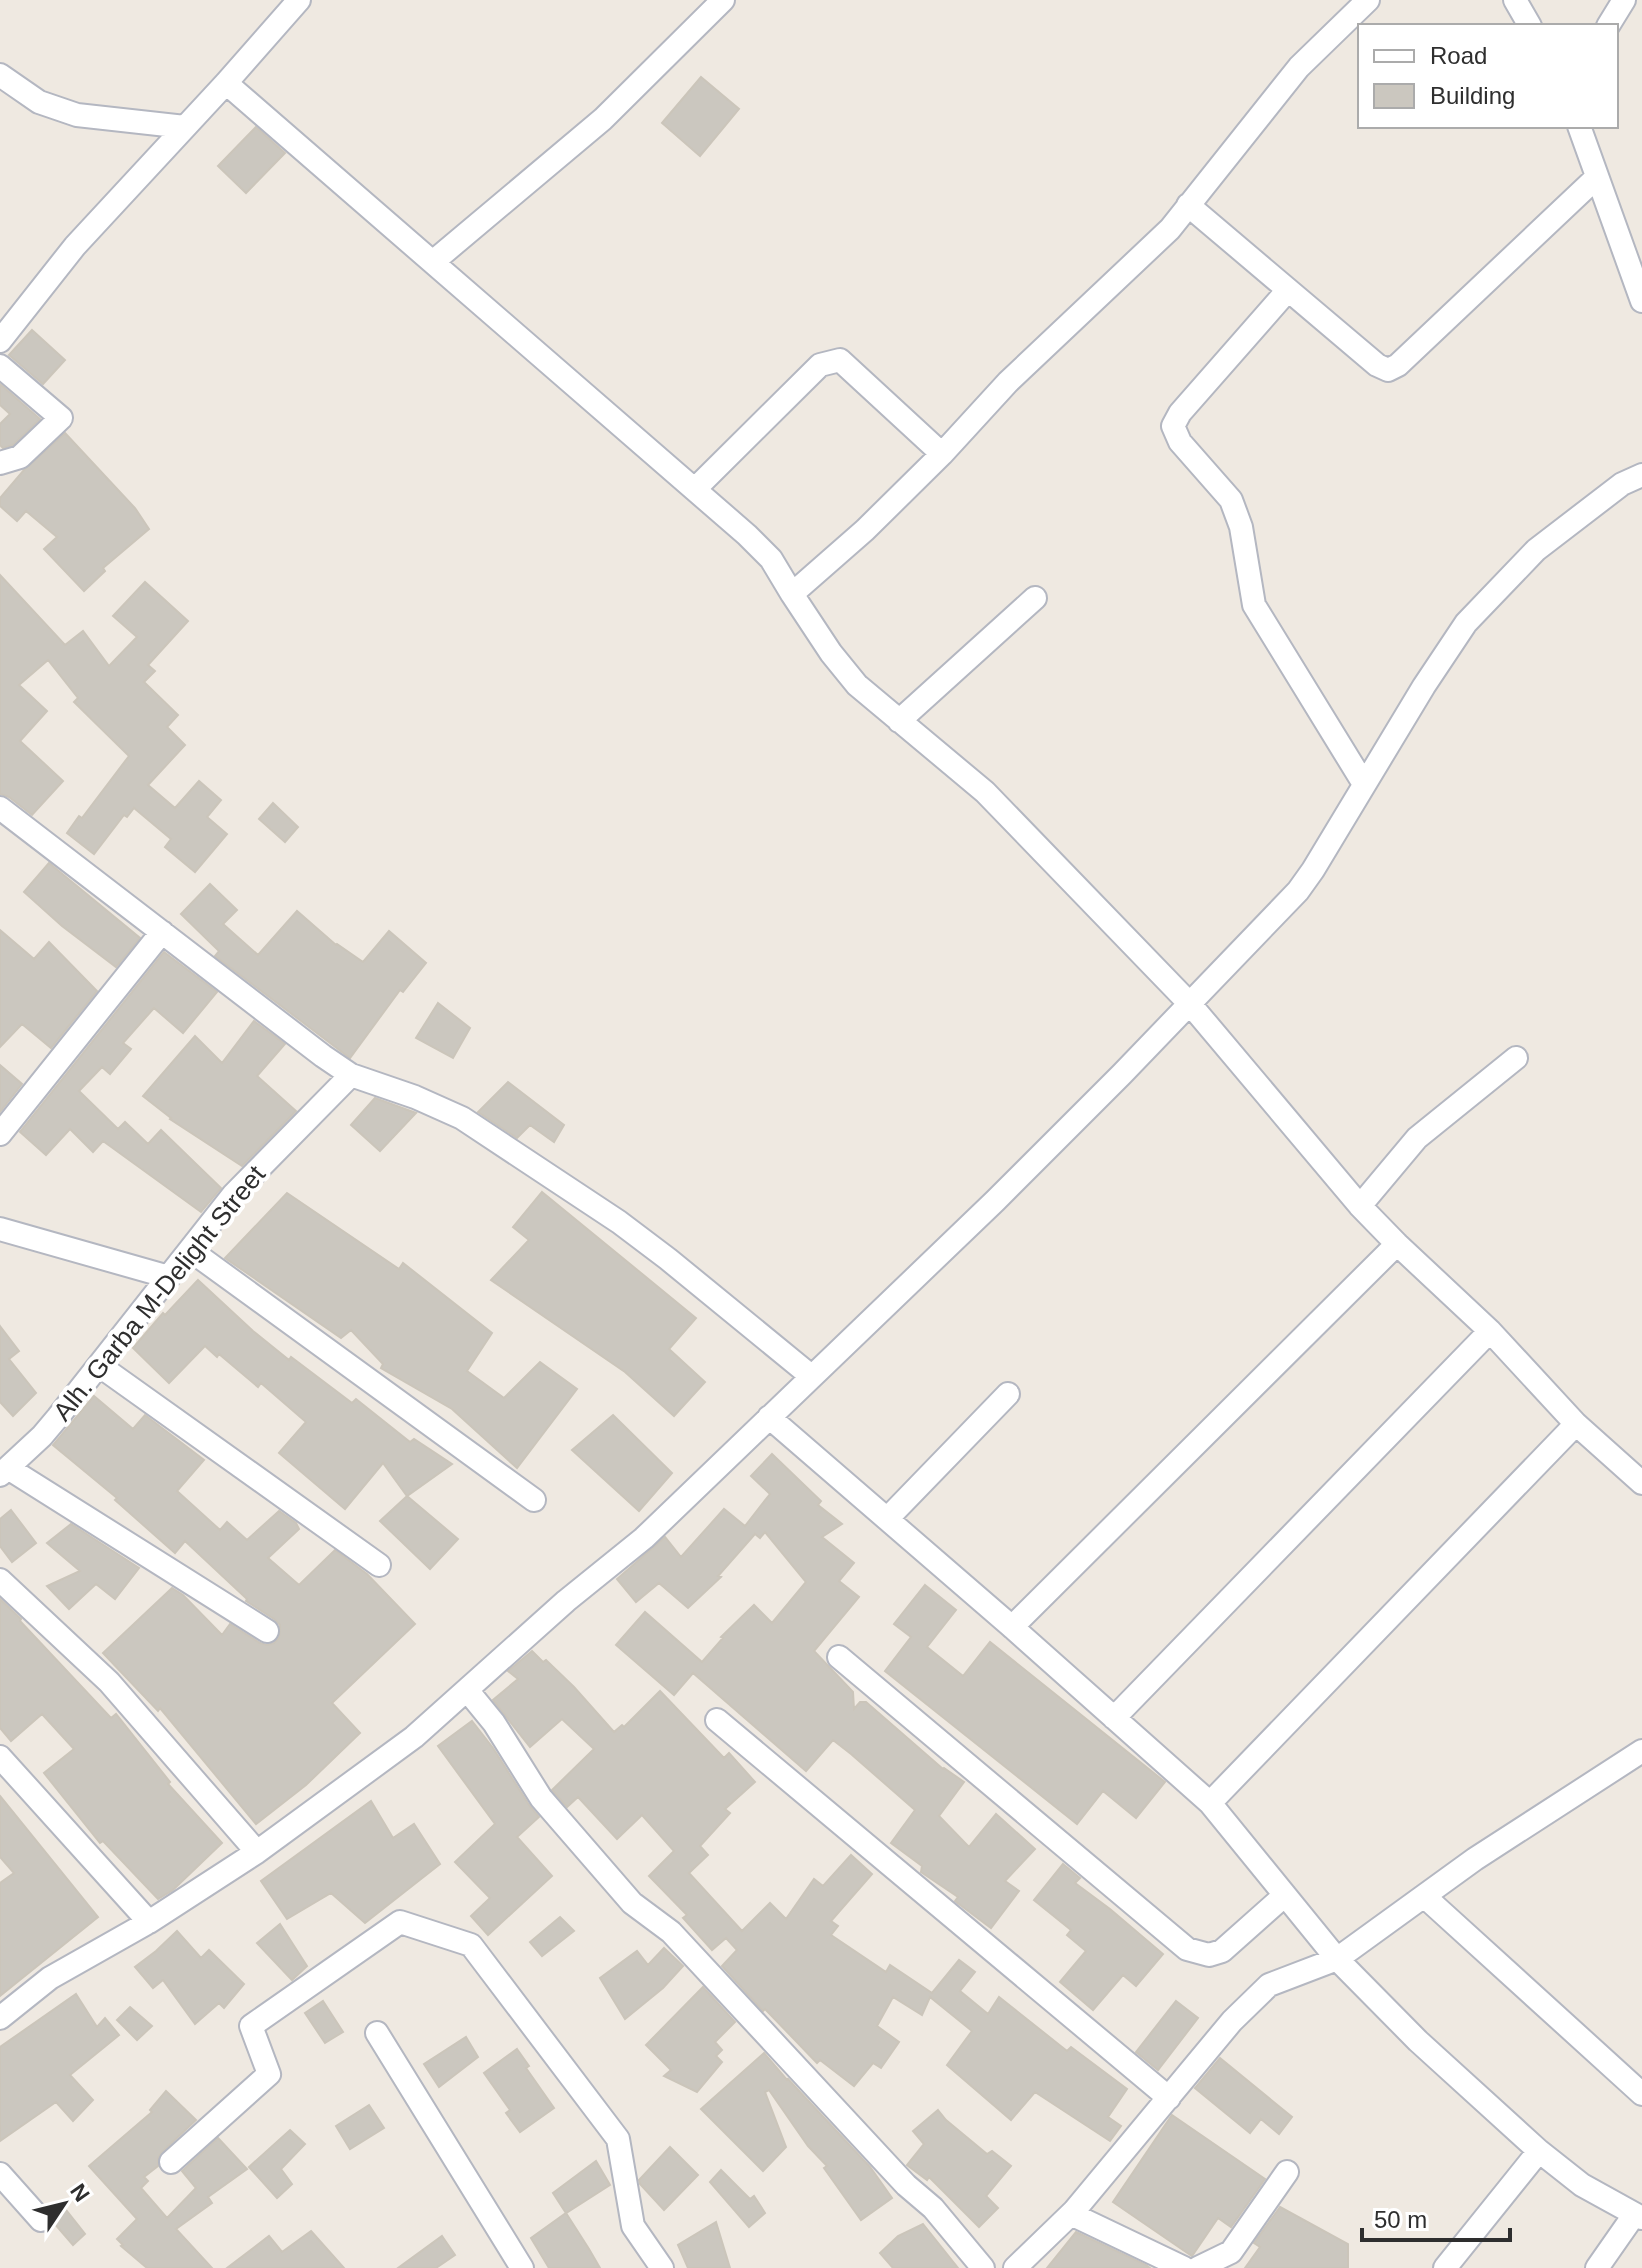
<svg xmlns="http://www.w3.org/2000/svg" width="1642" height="2268" font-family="Helvetica,sans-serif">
	<rect width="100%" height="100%" fill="#efe9e1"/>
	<path fill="#cbc7bf" stroke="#cbc5ba" stroke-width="2" d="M701,77l38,32 -39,47 -38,-33z
		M256,127l29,26 -39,40 -28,-27z
		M32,330l33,30 -22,24 -34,-29z
		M0,384l40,35 -27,26 -10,3 -3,-3v-21l10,-10 -10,-9z
		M65,433l70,75 14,21 -46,39 2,3 -21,20 -40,-42 13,-12 -31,-26 -9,10 -17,-15v-8l24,-28z
		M0,575l65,70 18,-14 26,35 28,-29 -24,-21 32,-34 43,39 -40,44 7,6 -11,11 34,33 -11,12 18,18 -37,40 27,23 24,-27 22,19 -14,17 20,17 -32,38 -30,-25 6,-8 -37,-31 -7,9 -3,-2 -30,39 -27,-21 12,-17 3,2 47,-62 -55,-54 4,-4 -30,-38 -29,25 28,26 -27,30 43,40 -31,34 -23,-18 -9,-3z
		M273,803l25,24 -13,15 -26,-23z
		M49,863l91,75 -24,29 -54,-41 -38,-34z
		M210,884l27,26 -14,14 35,31 39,-44 39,34 1,-1 26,18 26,-31 37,32 -23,29 -3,-2 -50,68 -135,-102 4,-5 -38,-37z
		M0,930l34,29 15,-17 48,49 -46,57 -29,-24 -22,23z
		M164,952l53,40 -34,41 -29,-25 -31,35 8,6 -21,25 -8,-7 -23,24 39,38 7,-7 23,22 13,-14 60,58 -20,24 -98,-71 -10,11 -23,-23 -24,26 -26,-23z
		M438,1003l32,25 -17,30 -37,-20z
		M254,1021l31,23 -28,32 39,35 -54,55 -72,-47 1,-1 -28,-22 52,-60 27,27z
		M0,1065l22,19 -22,28z
		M508,1082l56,43 -10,17 -24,-17 -13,13 -39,-26z
		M375,1098l41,15 -36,38 -29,-26z
		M542,1192l154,126 -27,31 36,33 -31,34 -49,-44 -134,-92 38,-40 -16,-13z
		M287,1193l112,76 4,-6 89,70 -25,38 37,27 36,-36 37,27 -60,79 -65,-59 -71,-41 2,-4 -32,-34 -10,8 -116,-80z
		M198,1280l55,51 36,29 2,-3 61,46 4,-4 54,43 4,-3 38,25 -45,32 -24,-33 -38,46 -66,-56 27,-31 -45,-39 -3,4 -39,-33 -2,3 -12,-11 -36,37 -36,-35 30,-35 2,2z
		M0,1326l19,25 -10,8 27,34 -23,23 -13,-14z
		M94,1396l39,33 12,-14 59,45 -27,31 43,39 7,-8 20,18 32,-29 17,12 3,6 -31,29 31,27 36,-35 32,24 48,50 -83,79 28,30 -54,52 -50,39 -96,-116 -2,3 -55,-58 69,-65 11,7 39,40 8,-11 30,19 7,2 7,-2 5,-5 1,-13 -6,-6 -28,-18 1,-2 -62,-58 -10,12 -60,-53 2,-2 -64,-53z
		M613,1415l59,58 -33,38 -67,-61z
		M772,1454l49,47 -3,4 24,19 -20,13 32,26 -15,18 20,16 -45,54 39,41 1,17 6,-7h6l77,67 1,-1 20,14 -25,34 30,31 27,-33 39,35 -30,32 14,10 -28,37 -36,-27 3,-4 -37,-25 1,-6 -31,-23 24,-33 -64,-56 -18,-14 -27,31 -113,-98 -19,22 -58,-50 29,-33 57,50 21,-24 -2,-1 33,-32 18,18 34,-41 -41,-50 -5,6 -5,-4 -37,42 3,1 -33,31 -29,-25 -23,19 -19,-23 48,-42 16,20 43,-48 21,17 25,-32 -19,-18z
		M407,1496l51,43 -28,30 -50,-48z
		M11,1510l25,33 -24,19 -12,-16v-27z
		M71,1524l68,44 -24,31 -19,-15 -27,25 -22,-23 33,-15 -33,-28z
		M925,1585l31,25 -29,37 36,29 27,-34 175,140 -29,36 -33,-27 -26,33 -192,-153 26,-34 -17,-13z
		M0,1599l21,20 -1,2 91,97 5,-4 54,68 -2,2 54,59 -49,47 -15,9 -55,-58 -3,2 -56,-70 30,-24 -32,-35 -31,27 -11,-13z
		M532,1651l11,11 3,-2 28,27 40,45 8,-7 2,2 36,-36 64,67 5,-5 26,29 -30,27 5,4 -30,33 8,9 -19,18 53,58 28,-28 16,16 28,-40 9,7 28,-31 21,19 -41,47 7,5 -7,9 55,37 4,-7 42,28 27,-33 16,12 -15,19 28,23 11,-17 68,54 4,-4 56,42 -19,28 13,9 -11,15 -75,-49 -24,28 -64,-55 25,-34 -42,-34 -8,18 -29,-18 -16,29 22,16 -18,26 -8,-5 -19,23 -34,-26 -3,3 -52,-54 -2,2 -41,-45 15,-16 -11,-12 -14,12 -29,-32 4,-3 -38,-39 25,-25 -32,-36 -25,24 -39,-42 -11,10 -15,-17 42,-41 -32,-30 -32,28 -37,-47 25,-21 -10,-8z
		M472,1721l21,27 36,57 10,12 -22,20 35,39 -64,59 -17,-19 19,-18 -35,-36 40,-38 -57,-78z
		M0,1796l98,121 -98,79v-113l14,-10 -14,-16z
		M371,1801l22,37 21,-14 26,40 -75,59 -34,-30 -44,26 -26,-38z
		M1063,1864l17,14 -5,5 35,26 53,45 -27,32 -13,-11 -30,35 -33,-28 26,-31 -19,-16 4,-5 -37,-30z
		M560,1917l14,14 -32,25 -12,-14z
		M280,1924l27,42 -15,14 -35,-37z
		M177,1931l24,27 8,-8 35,34 -20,24 -5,-5 -24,21 -32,-44 -10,8 -18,-21 21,-16z
		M664,1948l19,18 -20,22 -38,31 -25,-41 37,-27 11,14z
		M703,1987l32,35 -20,20 7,8 -6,6 6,6 -25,30 -33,-16 7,-6 -25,-25z
		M76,1994l21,33 8,-9 14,17 -49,40 23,25 -20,21 -17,-19 -56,39v-94z
		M323,2001l20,31 -18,11 -20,-30z
		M1176,2001l22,17 -40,52 -22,-18z
		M130,2007l22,19 -15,14 -20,-20z
		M466,2037l12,20 -39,30 -15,-23z
		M517,2049l12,17 -3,2 28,40 -34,24 -14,-19 4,-3 -26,-37z
		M764,2053l23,27 1,-1 82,88 22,31 -31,22 -37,-52 3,-2 -19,-20 -39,-56 -4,2 21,55 -23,24 -62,-62z
		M1220,2058l72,59 -13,17 -18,-15 -11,14 -55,-45z
		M166,2091l30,29 -34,32 -4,6v8l-14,11 4,4 -7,7 26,30 29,-30 -14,-17 36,-33 29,31 -39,28 4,6 -36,26 36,39h-65l-26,-22 2,-1 -6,-6 20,-20 -48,-53 63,-54 -2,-2z
		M369,2105l15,23 -34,21 -14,-23z
		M938,2110l8,10 41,34 5,-3 19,15 -25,30 12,12 -19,19 -50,-50 -2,3 -20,-15 17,-21 -11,-13z
		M1172,2115l93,64 -34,48 -13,-9 -26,38 -79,-54z
		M290,2130l15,14 -24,25 11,15 -15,14 -28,-31z
		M670,2147l28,28 -34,35 -24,-26 -1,-4z
		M596,2161l14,24 -44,28 -13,-20z
		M721,2170l29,29 4,-3 11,17 -16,14 -39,-45z
		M63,2206l22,28 -12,11 -19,-22 -1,-9z
		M1280,2207l68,37v24h-103l15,-21 -6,-4z
		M566,2213l23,36 11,19h-51l-18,-30z
		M716,2222l14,46h-42l-10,-23z
		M923,2224l35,44h-65l-13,-15 18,-17z
		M311,2231l33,37h-117l42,-32 13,16z
		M1076,2232l70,33 4,3h-103z
		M442,2236l13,19 -19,13h-38z"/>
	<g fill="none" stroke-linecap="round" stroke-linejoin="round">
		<g stroke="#b4b7c1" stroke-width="26">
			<path id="street" d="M1515,0l15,26
				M1608,26l16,-26
				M0,75l39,27 38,13 108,12
				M226,83l521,452 24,24 21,35 39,59 26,32 128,107 205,212 170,202 37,38 93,87 86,93 66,59
				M1579,126l63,175
				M1188,205l189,160 11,5 10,-5 199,-188
				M434,261l169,-142 120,-119
				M1288,290l-108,123 -7,13 7,16 51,58 10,27 13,78 110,179
				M0,341l75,-95 151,-163 73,-83
				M0,366l61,52 -41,39 -20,6
				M695,489l125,-124 20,-5 102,94
				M792,594l73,-64 77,-76 66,-72 162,-153 129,-162 69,-67
				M899,721l136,-123
				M0,808l323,248 28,19 64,22 47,21 157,104 49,37 143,117
				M0,1134l162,-202
				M1360,1206l57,-68 99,-80
				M0,1229l169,48
				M190,1250l344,250
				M100,1366l279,199
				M769,1417l243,210 198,176 127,156 81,82 121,110 43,34 60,33
				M8,1468l259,163
				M0,1475l42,-39 16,-19 175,-222 118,-120
				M887,1519l121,-125
				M0,1580l109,102 148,170
				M1012,1627l385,-383
				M839,1657l348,292 22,6 13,-4 63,-56
				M467,1690l27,33 47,75 91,105 39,29 235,253 27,23 50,60
				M1114,1718l376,-387
				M717,1720l452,378
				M0,1757l149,165
				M1210,1803l366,-379
				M1424,1896l218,198
				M0,2018l50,-40 99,-56 108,-70 157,-115 152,-136 78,-63 351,-337 127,-127 176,-183 15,-21 111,-184 42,-63 70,-73 86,-66 20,-9
				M377,2033l145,235
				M171,2162l98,-88 -18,-48 149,-104 71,23 147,194 15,87 29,42
				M0,2174l41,46
				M1071,2214l113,54
				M1015,2268l59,-57 158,-190 37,-36 68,-26 138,-100 167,-108
				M1198,2268l33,-16 56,-80
				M1445,2268l94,-117
				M1597,2268l37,-53"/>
		</g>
		<use href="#street" stroke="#fff" stroke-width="22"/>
	</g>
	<g text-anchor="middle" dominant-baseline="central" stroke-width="8" stroke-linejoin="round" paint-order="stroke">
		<g font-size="26" fill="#2e2e2e" stroke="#fff">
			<text transform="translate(159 1293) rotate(-51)">Alh. Garba M-Delight Street</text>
		</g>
	</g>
	<rect x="1358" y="24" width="260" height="104" fill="#ffffff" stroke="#ababab" stroke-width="2"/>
	<rect x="1374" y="50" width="40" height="12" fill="#ffffff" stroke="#ababab" stroke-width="2"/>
	<text x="1430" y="64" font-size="24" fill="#2e2e2e">Road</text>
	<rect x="1374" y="84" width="40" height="24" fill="#cbc7bf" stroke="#ababab" stroke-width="2"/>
	<text x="1430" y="104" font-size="24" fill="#2e2e2e">Building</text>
	<g transform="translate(64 2204) rotate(55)" stroke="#ffffff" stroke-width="6" paint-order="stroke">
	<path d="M0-6L14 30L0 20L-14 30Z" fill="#2e2e2e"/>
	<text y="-12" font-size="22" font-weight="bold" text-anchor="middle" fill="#2e2e2e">N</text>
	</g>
	<path d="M1362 2228v12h148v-12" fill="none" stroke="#2e2e2e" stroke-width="4"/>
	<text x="1374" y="2228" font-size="24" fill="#2e2e2e" stroke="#ffffff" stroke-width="6" paint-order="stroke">50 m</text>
</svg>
